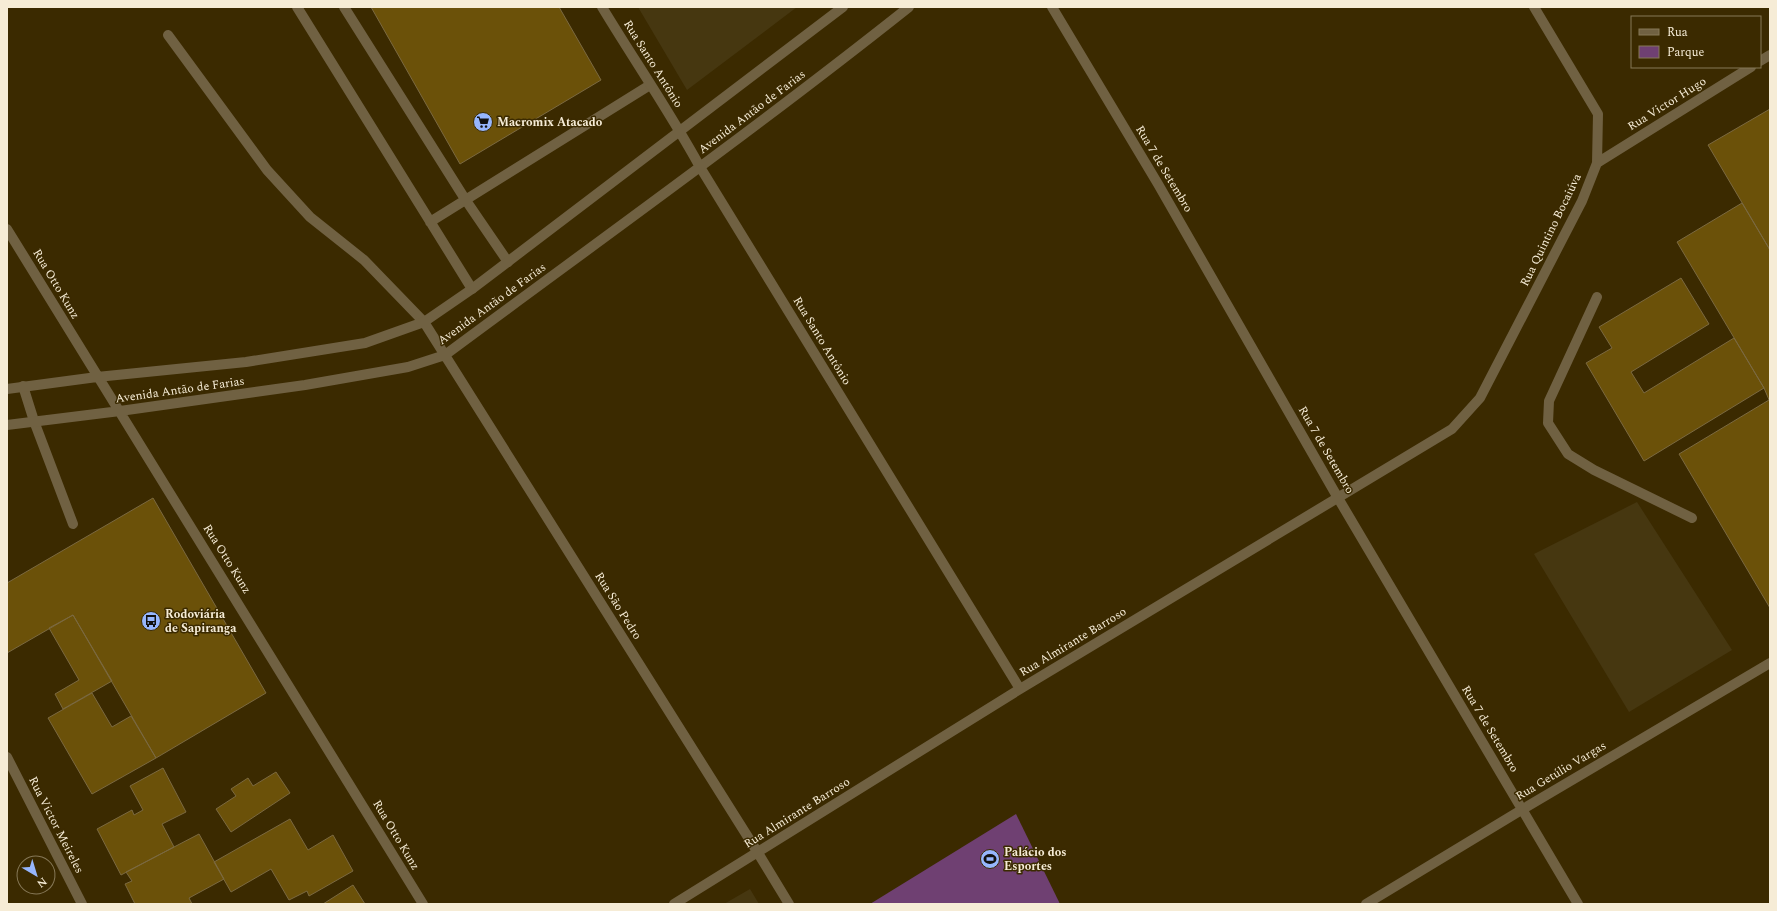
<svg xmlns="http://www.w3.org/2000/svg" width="1777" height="911" font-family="Spectral,serif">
	<rect width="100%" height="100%" fill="#3b2a00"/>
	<path fill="#463710" d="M638,7h159l-110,83z
		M1637,502l95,148 -103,62 -95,-158z
		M750,889l9,15h-35z"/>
	<path fill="#6f4072" d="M1016,814l44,90h-190z"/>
	<path fill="#6b5109" stroke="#7b6940" d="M371,7h188l42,73 -141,84z
		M1770,109v141l-62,-105z
		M1742,203l28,47v152l-6,-14 -87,-146z
		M1681,278l28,46 -78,48 13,21 90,-55 30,50 -120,73 -58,-98 26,-15 -13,-21z
		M1769,400l1,2v206l-91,-154z
		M153,498l113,195 -110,65 -83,-143 -66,38v-70z
		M73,615l39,66 -49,28 -8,-15 24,-14 -30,-52z
		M92,693l20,34 19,-11 25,42 -64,36 -44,-76z
		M163,768l23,44 -24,12 12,23 -53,28 -24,-46 35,-19 2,5 9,-5 -13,-24z
		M276,772l14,21 -59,39 -15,-23 20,-13 -5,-7 17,-11 5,8z
		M290,819l18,31 25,-15 20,36 -44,25 -2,-5 -18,9 -18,-31 -40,23 -17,-30z
		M199,834l25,45 -35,19 3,6h-57l-10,-20 7,-3 -6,-9z
		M353,885l12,19h-42z"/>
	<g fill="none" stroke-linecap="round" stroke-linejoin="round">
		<path stroke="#706142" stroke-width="10" d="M297,7l175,282
			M344,7l121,192 43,63
			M168,35l99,135 43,47 54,43 60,62
			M430,222l220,-137
			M1597,297l-48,104 -1,22 20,31 26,16 98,48
			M23,386l11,35 39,103"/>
		<path stroke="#706142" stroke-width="10" d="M602,7c32,53 68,105 98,160l320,522
			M1052,7l106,177 180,314 240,406
			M1760,61l10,-6
			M1597,163l154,-96
			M7,229l416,675
			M424,322l334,531 31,51
			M7,389l90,-12 149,-15 119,-19 59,-21 48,-33 371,-282
			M7,425l113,-14 185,-26 103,-18 37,-12c155,-115 313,-228 464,-348
			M7,757l75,147
			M674,904l346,-215 432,-260 28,-31 102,-197 15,-38 1,-49 -64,-107
			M1366,904l157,-95 247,-146"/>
	</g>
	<defs>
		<g id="supermarket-disc" transform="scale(1)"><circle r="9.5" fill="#96b6fd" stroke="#3b2a00"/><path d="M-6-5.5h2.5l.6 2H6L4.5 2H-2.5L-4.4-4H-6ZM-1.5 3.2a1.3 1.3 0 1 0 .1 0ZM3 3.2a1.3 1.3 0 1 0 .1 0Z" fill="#111"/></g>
		<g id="bus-disc" transform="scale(1)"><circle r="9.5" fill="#96b6fd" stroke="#3b2a00"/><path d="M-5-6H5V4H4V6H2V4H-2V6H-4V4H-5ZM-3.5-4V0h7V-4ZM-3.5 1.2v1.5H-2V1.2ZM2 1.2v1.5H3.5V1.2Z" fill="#111"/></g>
		<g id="stadium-disc" transform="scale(1)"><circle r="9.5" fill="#96b6fd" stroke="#3b2a00"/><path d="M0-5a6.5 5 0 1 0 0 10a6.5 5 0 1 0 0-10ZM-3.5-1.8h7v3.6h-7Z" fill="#111"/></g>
	</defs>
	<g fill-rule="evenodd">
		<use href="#supermarket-disc" x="483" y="122"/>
		<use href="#bus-disc" x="151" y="621"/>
		<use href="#stadium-disc" x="990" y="859"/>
	</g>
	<g text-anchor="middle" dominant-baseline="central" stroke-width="3" stroke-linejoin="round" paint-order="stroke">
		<g font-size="12" fill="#f6ecd6" stroke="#3b2a00">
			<text transform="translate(653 64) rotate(58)">Rua Santo Antônio</text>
			<text transform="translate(1667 104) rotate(-32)">Rua Victor Hugo</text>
			<text transform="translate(752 112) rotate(-37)">Avenida Antão de Farias</text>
			<text transform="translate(1164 169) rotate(59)">Rua 7 de Setembro</text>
			<text transform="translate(1551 230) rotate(-64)">Rua Quintino Bocaiúva</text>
			<text transform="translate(56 284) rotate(59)">Rua Otto Kunz</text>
			<text transform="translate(492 304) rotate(-36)">Avenida Antão de Farias</text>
			<text transform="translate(822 341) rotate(59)">Rua Santo Antônio</text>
			<text transform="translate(180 390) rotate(-8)">Avenida Antão de Farias</text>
			<text transform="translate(1326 450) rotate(60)">Rua 7 de Setembro</text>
			<text transform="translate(227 559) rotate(58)">Rua Otto Kunz</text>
			<text transform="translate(618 606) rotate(58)">Rua São Pedro</text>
			<text transform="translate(1073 642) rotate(-31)">Rua Almirante Barroso</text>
			<text transform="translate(1490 729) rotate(59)">Rua 7 de Setembro</text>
			<text transform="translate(1561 771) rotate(-31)">Rua Getúlio Vargas</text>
			<text transform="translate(797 813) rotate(-32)">Rua Almirante Barroso</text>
			<text transform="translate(56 825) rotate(63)">Rua Victor Meireles</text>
			<text transform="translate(396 835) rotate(59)">Rua Otto Kunz</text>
		</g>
		<g font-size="12" font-weight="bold" fill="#f6ecd6" stroke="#3b2a00" text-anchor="start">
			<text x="497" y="122">Macromix Atacado</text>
			<text x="165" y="614">Rodoviária<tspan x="165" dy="14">de Sapiranga</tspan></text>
			<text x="1004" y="852">Palácio dos<tspan x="1004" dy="14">Esportes</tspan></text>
		</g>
	</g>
	<rect width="1777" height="911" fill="none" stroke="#f6ecd6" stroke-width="16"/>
	<rect x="1631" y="16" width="130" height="52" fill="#3b2a00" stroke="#867856"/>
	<rect x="1639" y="29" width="20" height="6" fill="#706142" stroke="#867856"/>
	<text x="1667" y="36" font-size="12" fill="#f6ecd6">Rua</text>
	<rect x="1639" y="46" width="20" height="12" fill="#6f4072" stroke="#867856"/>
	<text x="1667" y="56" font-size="12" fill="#f6ecd6">Parque</text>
	<g transform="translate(36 875) rotate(142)"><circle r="19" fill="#3b2a00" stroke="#867856"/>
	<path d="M0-3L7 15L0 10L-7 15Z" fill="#96b6fd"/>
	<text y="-6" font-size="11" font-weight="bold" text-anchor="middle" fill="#f6ecd6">N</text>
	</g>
</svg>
